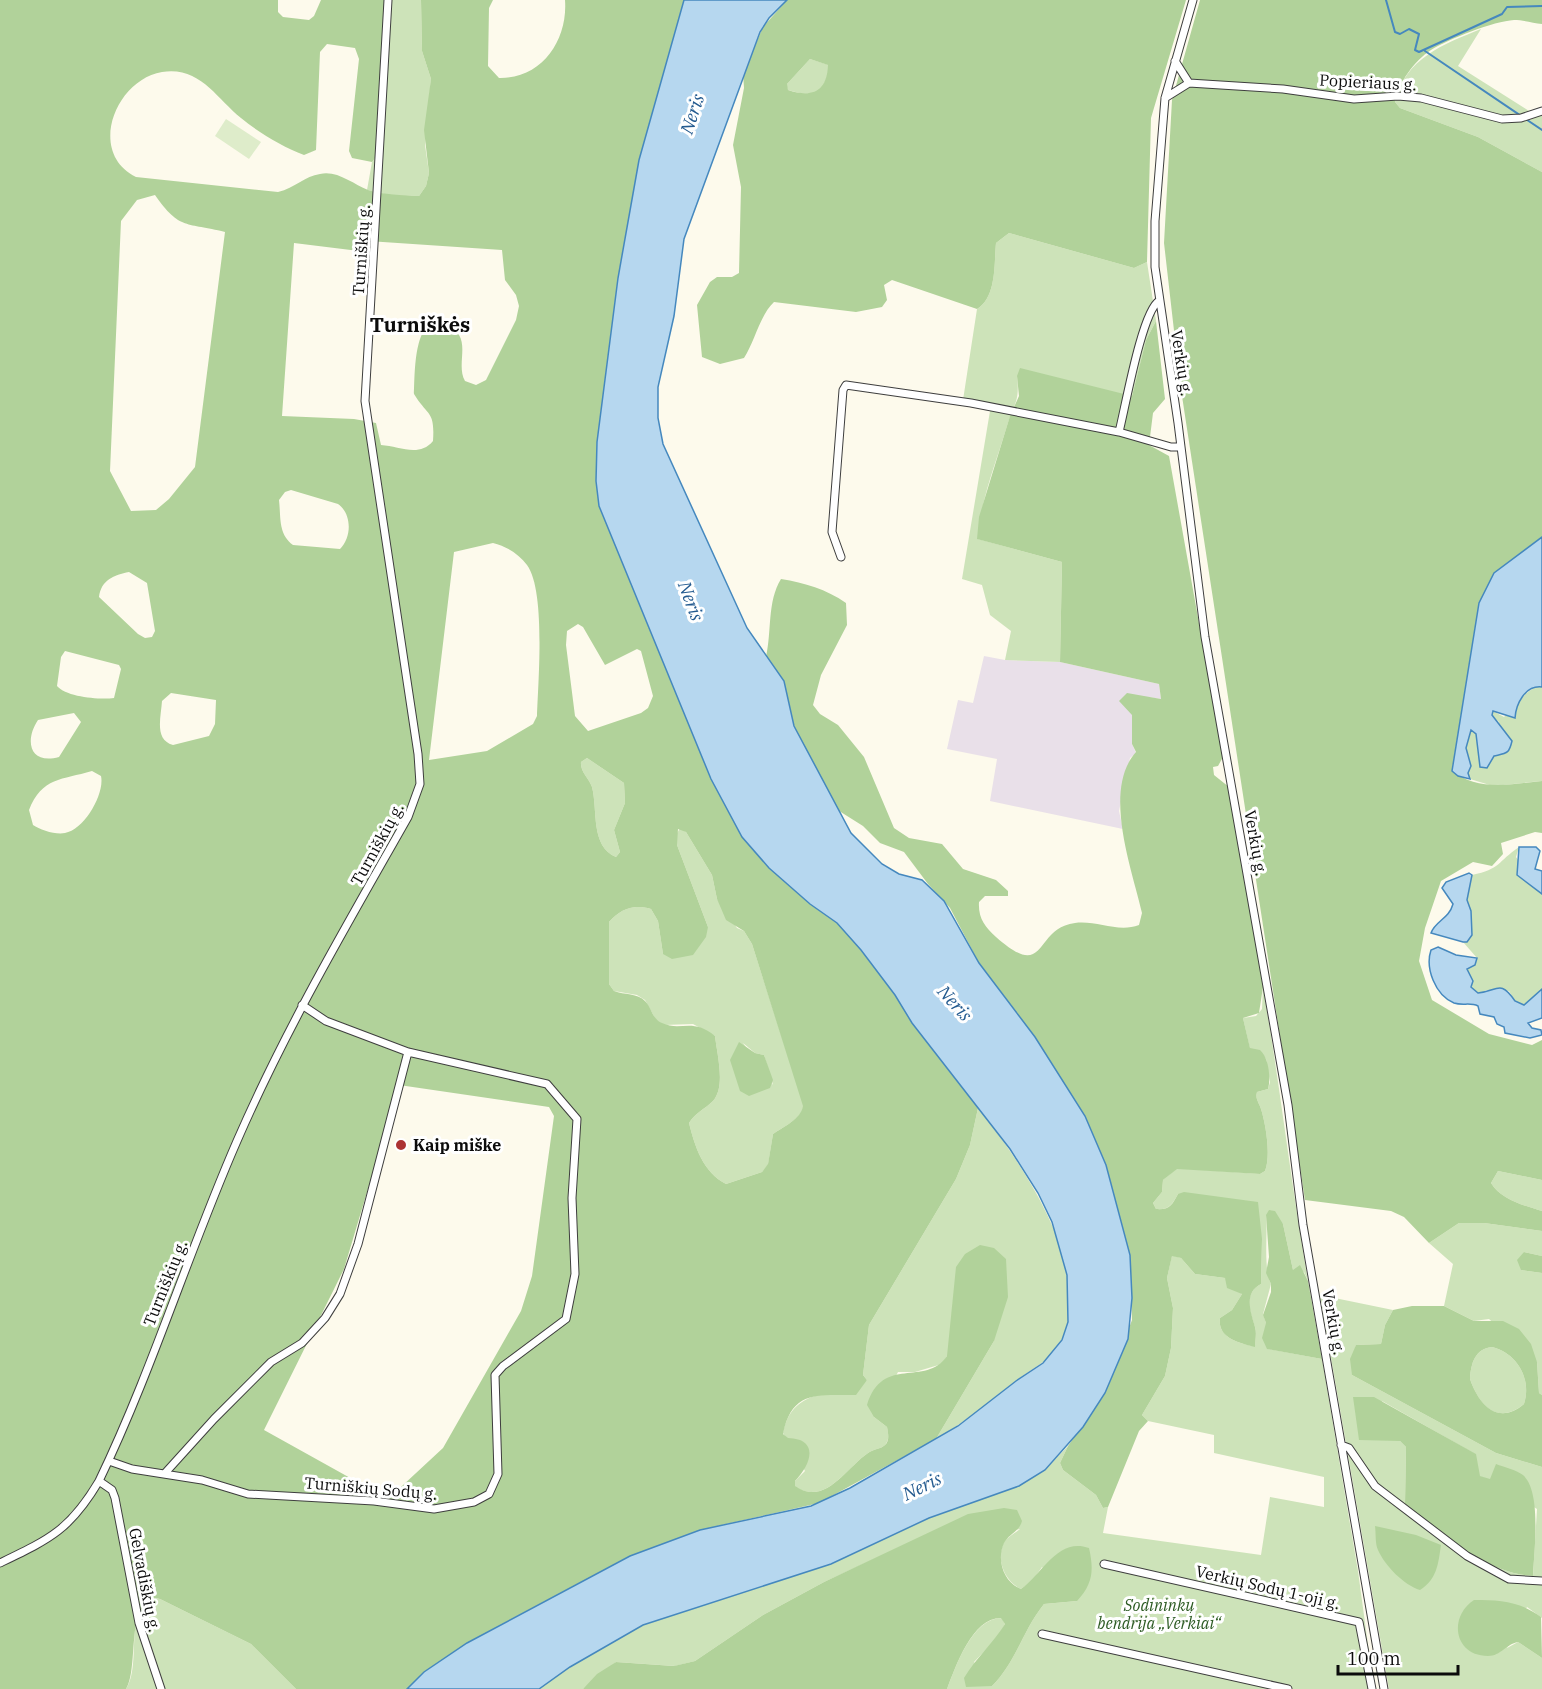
<svg xmlns="http://www.w3.org/2000/svg" width="1542" height="1689" font-family="'IBM Plex Serif',serif">
	<rect width="100%" height="100%" fill="#fdfaec"/>
	<path fill="#e9e0e9" d="M984,656l21,4 55,2 99,22 2,15 -13,-2 -16,18v29l4,9 -6,5 -11,53 4,18 -133,-28 7,-42 -50,-10 11,-49 15,3z"/>
	<path fill="#cde3b9" fill-rule="evenodd" d="M386,0h35l1,51 9,28 -6,66 4,28 -3,13 -7,10 -30,-1 -22,-5 5,-28 4,-5z
		M1481,29l-23,37 79,50 5,-1v57l-64,-35 -78,-29 -5,-6c10,-44 49,-58 86,-73z
		M810,59l19,6c-3,29 -15,33 -41,25l-2,-5z
		M1009,233l125,35 13,-6 9,59 -10,19 -14,56 -115,-20c3,26 -3,27 -10,50 -11,37 -27,75 -29,113l84,23 -2,100 -55,-2 6,-29 -21,-16 -8,-30 -20,-6 29,-174 -28,-5 14,-91c20,-12 17,-46 19,-66z
		M1538,686l4,1v94l-49,5 -23,-7 -3,-6 4,-7 -5,-18 5,-19 5,5 4,33 7,1 7,-13h5v-33l-8,-7 2,-4 11,6c12,-10 19,-25 34,-31z
		M587,758l37,25 1,20 -11,27 6,22 -4,5c-26,-11 -18,-47 -24,-70 -3,-9 -12,-15 -11,-25z
		M680,828l6,4 26,43 5,24 20,29 7,3 8,13 52,162c-3,13 -21,21 -31,28l-5,31 -6,7 -36,12c-23,-12 -31,-37 -37,-61 6,-10 16,-14 24,-22 13,-14 4,-47 2,-65l-22,-12 -29,1 -8,-5 -11,-20 -8,-5 -23,-4 -5,-7v-62c12,-13 24,-18 42,-13l7,12 5,33 45,-27 -31,-82 -1,-10zM743,1043l12,10 9,2 9,30z
		M1519,847l-3,10 26,37v95l-18,16 -9,-4 -6,-10 -23,-1 -5,4 -8,-4 -6,-21 10,-11 -14,-16h4l5,-19 -5,-23 5,-25c29,-6 25,-13 47,-28z
		M1263,987c17,98 28,197 45,294l-4,-9 -11,-2 -10,-46 -17,-9c2,20 -3,52 5,69l-8,30 3,9 2,26 54,10 36,212 16,118h-427c9,-23 25,-71 55,-71l3,6 -8,14 -23,24 18,24c24,-24 31,-56 52,-82l33,-3 -35,-34 -9,13 -12,9c-16,-7 -26,-30 -17,-47 3,-4 11,-9 16,-13l-124,20 -72,33 -61,33 -68,46 -20,5 -59,-4 -33,27h-44l31,-22 73,-42 188,-61 98,-46 90,-32 26,-16 23,-24 -8,17 3,7 33,25 7,13 5,-1 -5,26 158,22 9,-58 54,10v-30l-110,-24v-18l-66,-14 -6,-6 23,-39 6,-28 2,-40 -6,-30 5,-23 9,3 14,16 30,4 17,16 -10,16 -12,8c-3,19 19,26 35,28 0,-6 2,-13 0,-19 -5,-15 -12,-34 6,-43l1,-45 -84,-45c-6,11 -9,16 -22,15l-3,-6 9,-11 1,-12 14,-12 83,6 5,-3c6,-15 1,-46 -4,-62 -2,-7 -6,-10 -4,-17l11,-3 2,-7 -4,-23 -16,-10 -7,-31 13,-2 6,-7z
		M978,1108c42,52 124,170 80,238 -11,17 -29,24 -45,37 -25,19 -49,40 -77,56l58,-98 -47,15 -5,8 -27,8h-17l-24,45 13,10c1,6 3,12 -2,18 -4,4 -12,4 -17,8 -22,15 -43,54 -74,33l1,-5 10,-10 -22,-38c6,-32 32,-43 63,-38l21,-15 -4,-5 6,-50 87,-146 14,-34z
		M1498,1171l44,9v31c-17,-5 -42,-12 -51,-28z
		M1459,1223h25l58,8v25l-18,-4 -3,18 21,3v122l-3,-2 -2,-31 -48,-43 -15,2 -30,-15 9,-42 -24,-21z
		M1320,1295l73,15 -8,15 -4,19 -25,1 -4,30 144,78 46,14v151l-15,-11 -20,41 11,-6 24,16v31h-153zM1382,1401l93,53 4,22 11,4 47,29 -4,67c-49,-3 -91,-44 -128,-72l1,-57 -6,-6z
		M1492,1347c25,6 40,32 32,57 -27,22 -45,1 -54,-25 1,-16 5,-30 22,-32z
		M151,1598l9,1 91,45 45,45h-170c16,-24 -2,-78 25,-91z"/>
	<path fill="#b1d29a" fill-rule="evenodd" d="M0,0h278v12l5,5 26,3 5,-4 7,-16h65l-10,157 -4,5 -20,-4 -3,-7 10,-92 -4,-11 -28,-4 -7,8 -4,98 -12,5c-21,-8 -45,-22 -63,-37 -25,-20 -41,-52 -79,-46 -47,8 -75,81 -26,105l142,15c17,-4 27,-16 42,-18 17,-4 33,10 48,16 17,5 33,5 51,6l7,-10 3,-13 -5,-43 7,-51 -9,-28 -1,-51h72l-4,8 -1,58 11,12c43,1 69,-38 66,-78h119l-45,160 -21,118 -21,164 -1,39 3,25 112,273 31,58 27,31 41,36 27,19 24,27 34,45 17,28 66,85 -8,37 -14,34 -87,146 -6,50 4,5 -11,15c-35,1 -64,-7 -73,39l5,4c32,1 23,27 7,43v5c30,21 51,-18 73,-33 5,-4 13,-4 17,-8 5,-5 3,-12 2,-18l-13,-10 -7,-12c16,-51 58,-17 80,-49l9,-89 9,-13 15,-9 14,3 12,11 2,38 -14,44 -58,98 -117,64 -119,27 -70,26 -163,87 -43,29 -17,17h-111l-45,-45 -91,-45c-36,-7 -20,69 -34,90h-126zM155,195c25,36 32,27 70,37l-30,235 -26,32 -13,11 -25,1 -21,-40 11,-250 16,-21zM368,241l134,9 3,30 11,15 3,11 -3,14 -30,60 -10,5 -11,-4c-8,-14 2,-33 -6,-46 -4,-8 -10,-11 -18,-13 -28,-5 -26,55 -27,72 14,23 21,16 19,47 -14,17 -34,5 -52,4l-5,-22 -22,-4 -72,-3 12,-173 73,9zM291,490l47,14c14,10 14,33 2,45l-47,-4c-15,-11 -12,-28 -14,-45l6,-8zM493,543c13,3 26,11 34,22 19,26 11,118 10,151l-4,8 -46,27 -58,9 25,-208zM129,572l18,11 8,48 -3,6 -7,1 -7,-4 -39,-37c2,-17 15,-22 30,-25zM578,624l5,3 22,38 32,-16 4,2 12,45 -5,12 -7,5 -53,18 -13,-15 -9,-71 1,-14zM65,651l54,14 2,4 -7,29c-14,2 -48,-1 -57,-12l4,-29zM171,693l45,7 -1,24 -6,12 -36,9c-19,-5 -12,-28 -11,-44zM74,713l7,9 -22,35c-29,8 -35,-16 -21,-37zM587,758l37,25 1,20 -11,27 6,22 -4,5c-26,-11 -18,-47 -24,-70 -3,-9 -12,-15 -11,-25zM92,771l9,5c4,18 -17,54 -36,57 -9,2 -25,-3 -32,-8l-4,-15c13,-33 33,-30 63,-39zM678,829l8,3 26,43 5,24 9,21 18,11 8,13 51,162c-2,13 -20,21 -30,28l-5,30 -6,8 -36,12c-23,-12 -31,-37 -37,-61 6,-10 16,-14 24,-22 13,-14 4,-47 2,-65 -23,-19 -34,-4 -53,-13 -10,-4 -10,-15 -17,-22 -7,-8 -21,-6 -31,-10l-5,-7v-62c12,-13 24,-18 42,-13l7,12 5,33 9,5 21,-4 13,-18 2,-10 -31,-82zM399,1085l150,22 5,9 -22,160 -11,35 -78,137 -55,51 -124,-69 80,-161z
		M787,0h399l-35,118 -4,144 -13,6 -125,-35 -13,10c-2,20 1,54 -19,66l-85,-29 -8,5 3,15 -5,7 -26,5 -82,-10c-14,13 -19,39 -30,56l-24,6 -18,-7 -5,-52 13,-23 7,-5h15l7,-4 2,-86 -8,-42 11,-57 -1,-15 20,-46zM810,59l18,6c-1,27 -16,33 -40,25l-1,-6z
		M1200,0h342v24c-9,-1 -19,-4 -28,-4 -20,1 -65,19 -83,30 -17,11 -32,32 -36,52l5,6 78,29 64,35v365l-48,36 -15,30 -27,167c23,22 61,14 90,11v52l-7,-1 -34,11 2,11 -11,12 -19,-4 -32,19 -16,47 -6,33 13,39 57,34 43,11 10,-5v140l-44,-9 -7,12c9,16 34,23 51,28v20l-58,-8h-25l-30,20 -25,-26 -13,-6 -86,-11 -125,-817 -16,-140 8,-143z
		M1156,321l9,78 -12,14 -4,32 20,11 54,301 -5,9 -5,1 1,8 15,12 34,200 -4,26 -16,5 7,30 10,2c9,8 11,28 8,39l-11,3c-2,7 2,10 4,17 5,16 10,47 4,62l-5,3 -83,-5 -14,11 -1,12 -9,11 3,6c14,1 16,-4 22,-15l6,-2 74,10 4,37 -1,45c-18,9 -10,29 -6,43 2,6 0,14 0,20 -16,-4 -38,-9 -35,-29l12,-8 10,-16 -15,-6 -2,-10 -30,-4 -14,-16 -9,-2 -5,22 6,30 -2,40 -6,28 -23,39 6,6 -9,10 -31,76 -5,1 -7,-13 -33,-25 -3,-7 8,-17 37,-53 27,-73 -2,-65 -24,-90 -21,-49 -50,-79 -56,-74 -29,-55 -22,-24 -24,-32 -24,-9 -17,-17 -27,-17 -42,-83 -10,-45 -18,-24c6,-27 1,-55 15,-78 24,4 45,10 65,24l1,22 -26,50 -8,30 7,9 18,11 26,32 30,71 15,10 33,6 21,25 33,11 12,11v5h-23l-6,6c-1,16 6,25 17,35 52,46 37,-9 79,-14 21,-3 43,10 64,2l3,-12c-10,-44 -40,-123 -6,-161l-4,-8v-29l-13,-14 8,-8 34,6 -2,-15 -99,-22 2,-100 -85,-23 2,-22 31,-101 9,-20 -2,-20 3,-8 112,28 14,-56z
		M739,1042l16,11 9,2 9,25 -3,8 -21,8 -9,-5 -10,-31z
		M1269,1210l6,1 8,13 10,46 7,-5 8,16 14,78 -55,-10 -5,-11 4,-15 -3,-8 8,-23v-8l-5,-11 3,-16 -3,-42z
		M1524,1252l18,4v17l-21,-3 -4,-10z
		M1412,1306h32l30,15h29l16,8 12,15 6,18 2,31 3,2v72l-46,-14 -144,-78 -2,-16 6,-14 25,-1 4,-19 8,-15zM1492,1347c25,6 40,32 32,57 -26,22 -45,1 -54,-25 1,-16 5,-30 22,-32z
		M1353,1397h21l102,57 4,22 10,3 6,-15c8,3 20,6 27,11 19,17 11,76 10,101 -48,-3 -93,-43 -128,-72l1,-57 -6,-6 -41,-1z
		M1004,1508l13,2 5,11c-3,11 -13,13 -18,22 -8,17 0,40 17,46 22,-16 37,-52 68,-41 5,22 4,36 -12,53l-33,3c-21,26 -28,58 -52,82l-26,1 -2,-9c12,-20 29,-35 41,-54l-4,-6c-29,0 -45,48 -54,71h-364l14,-15 19,-12 58,4 21,-5 68,-46 61,-33 144,-68z
		M1375,1526l41,9 25,10c-3,20 -4,34 -21,45 -16,-5 -35,-24 -42,-40 -3,-6 -2,-17 -3,-24z
		M1474,1600c26,0 45,1 67,17l1,41 -24,-16c-12,2 -17,14 -30,14 -34,0 -40,-39 -14,-56z"/>
	<path fill="#deecca" d="M226,119l35,23 -12,17 -34,-23z"/>
	<path fill="#b6d7ef" stroke="#4588be" stroke-width="1.5" d="M684,0h103l-18,18 -9,14 -76,207 -10,77 -16,71v31l5,26 84,184 37,53 10,45 57,107 31,31 17,10 23,6 22,21 35,62 56,74 50,79 21,49 24,90 2,43 -4,41 -23,54 -22,34 -38,43 -26,16 -90,32 -98,46 -188,61 -73,42 -31,22h-132l17,-17 43,-29 163,-87 70,-26 111,-24 39,-18 108,-62 58,-45 27,-18 19,-23 6,-18 -1,-47 -15,-53 -14,-29 -28,-44 -98,-126 -17,-28 -34,-45 -24,-27 -27,-19 -41,-36 -27,-31 -31,-58 -112,-273 -3,-25 1,-39 21,-164 21,-118z
		M1542,537v150c-17,-2 -26,17 -27,31l-22,-7 -1,4 20,26c-3,13 -5,12 -18,15l-7,12 -7,-1 -4,-33 -5,-4 -5,18 5,18 -3,7 2,6 -12,-3 -6,-5 27,-168 15,-30z
		M1519,847h17l4,4 -5,18 7,2v23l-25,-19z
		M1469,873l3,2 -5,25 4,11 1,24 -5,7h-4l-32,-9c4,-12 18,-14 22,-29l-11,-16 4,-6z
		M1438,947l18,8 21,3 -2,7 -8,4 6,12 -2,6 7,6c20,-2 22,-14 37,8l9,4 18,-16v29l-14,5 4,5 9,2 1,5 -12,3 -25,-5 -1,-6 -7,-3 -3,-7 -14,-3 -2,-8c-8,-4 -15,0 -24,-3 -19,-8 -29,-35 -23,-53z"/>
	<g fill="none" stroke-linecap="round" stroke-linejoin="round">
		<path stroke="#4588be" stroke-width="2" d="M1386,0l9,32 5,2 9,-5 10,5 -4,16 4,2 83,-38 5,-7 35,-1
			M1425,51l117,79"/>
		<g stroke="#3e3e3e" stroke-width="9">
			<path id="street" d="M1193,0l-28,98 -10,123v46l23,156 27,214 83,468 15,120 81,464
				M1175,61l14,22
				M1165,98l24,-15 94,6 71,10 44,-3 23,2 81,21 19,-1 21,-7
				M1119,432c6,-23 23,-121 40,-131
				M841,557l-9,-25 11,-142 3,-5 125,18 148,29 52,15h10
				M1341,1445l8,3 26,38 92,70 42,23 33,2
				M109,1461l23,8 70,11 46,14 126,7 60,8 40,-7 15,-8 9,-20 -3,-99 8,-9 63,-47 9,-45 -3,-76 5,-79 -30,-35 -139,-32 -82,-31 -24,-16
				M166,1472l48,-53 57,-57 31,-19 23,-25 15,-24 18,-50 50,-192
				M99,1481l13,9 3,8 24,125 22,66
				M0,1563c50,-24 70,-33 99,-82 53,-110 89,-228 138,-340 49,-113 111,-218 171,-324l12,-33 -2,-30 -53,-353 23,-401
				M1104,1564l255,58 13,67
				M1042,1634l246,55"/>
		</g>
		<use href="#street" stroke="#fff" stroke-width="7"/>
	</g>
	<circle fill="#ac3333" stroke="#fff" stroke-width="2" cx="401" cy="1145" r="6"/>
	<g text-anchor="middle" dominant-baseline="central" stroke-width="6" stroke-linejoin="round" paint-order="stroke">
		<g font-size="16" fill="#0b0b0b" stroke="#fff">
			<text transform="translate(1368 82) rotate(3)">Popieriaus g.</text>
			<text transform="translate(361 250) rotate(-86)">Turniškių g.</text>
			<text transform="translate(1182 363) rotate(81)">Verkių g.</text>
			<text transform="translate(1256 843) rotate(80)">Verkių g.</text>
			<text transform="translate(377 844) rotate(-61)">Turniškių g.</text>
			<text transform="translate(165 1283) rotate(-68)">Turniškių g.</text>
			<text transform="translate(1334 1322) rotate(80)">Verkių g.</text>
			<text transform="translate(371 1488) rotate(5)">Turniškių Sodų g.</text>
			<text transform="translate(145 1580) rotate(79)">Gelvadiškių g.</text>
			<text transform="translate(1268 1587) rotate(13)">Verkių Sodų 1-oji g.</text>
		</g>
		<g font-size="16" font-weight="bold" fill="#0b0b0b" stroke="#fff" text-anchor="start">
			<text x="413" y="1145">Kaip miške</text>
		</g>
		<g font-size="16" font-style="italic" fill="#2c5b23" stroke="#fff">
			<text x="1159" y="1605">Sodininkų<tspan x="1159" dy="18">bendrija „Verkiai“</tspan></text>
		</g>
		<g font-size="18" font-style="italic" fill="#235a8f" stroke="#fff">
			<text transform="translate(692 114) rotate(-72)">Neris</text>
			<text transform="translate(691 601) rotate(69)">Neris</text>
			<text transform="translate(955 1003) rotate(48)">Neris</text>
			<text transform="translate(922 1486) rotate(-26)">Neris</text>
		</g>
		<g font-size="20" font-weight="bold" fill="#0b0b0b" stroke="#fff">
			<text x="420" y="324">Turniškės</text>
		</g>
	</g>
	<path d="M1338 1665v9h120v-9" fill="none" stroke="#0b0b0b" stroke-width="3"/>
	<text x="1347" y="1665" font-size="18" fill="#0b0b0b" stroke="#ffffff" stroke-width="4.5" paint-order="stroke">100 m</text>
</svg>
